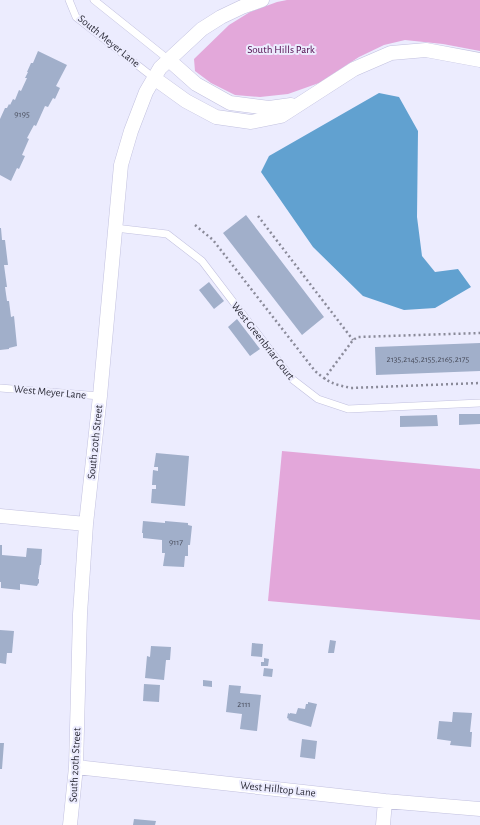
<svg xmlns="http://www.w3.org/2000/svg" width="480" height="825" font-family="'Alegreya Sans',sans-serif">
	<rect width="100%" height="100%" fill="#ececfe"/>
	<path fill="#e3a8da" d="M287,0h193v51l-37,-7 -38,-4 -21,5 -25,12 -40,26 -31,11 -28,3 -25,-2 -24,-12 -16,-12 -1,-12 35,-34 21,-13 27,-10z"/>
	<path fill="#e3a7da" d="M282,451l198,18v151l-212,-19z"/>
	<path fill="#61a1d0" d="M379,93l20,4 19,34 -1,86 5,39 13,16 23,-3 13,18 -36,21 -31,2 -41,-14 -50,-49 -52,-75 8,-16z"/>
	<path fill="#a1afca" d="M38,51l29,14 -11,21 4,2 -5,11 -2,-1 -5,9 -3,-1 -9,20 -2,-1 -7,13 2,1 -7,16 3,1 -6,13 -2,-1 -6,13 -11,-6v-56l5,-11h2l2,-4 1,1 3,-6 2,1 4,-10 2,1 6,-13h-2l3,-6h-1l4,-9h2z
		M246,215l78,102 -22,18 -79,-102z
		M0,228h1l1,12h3l3,25h-4l3,22h-2l2,14h2l2,16 3,-1 3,30 -8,2v1l-9,1z
		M209,282l15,19 -10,8 -15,-19z
		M237,319l23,30 -10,7 -22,-29z
		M480,343v28l-104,4 -1,-28z
		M459,414h21v10l-21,1z
		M437,415l1,11 -38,1v-11z
		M156,453l33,3 -4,50 -34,-3 1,-14h4v-4h-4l1,-15 5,1v-4h-4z
		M143,521l22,2v-2l23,2v2l4,1 -2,19h-2v11h-3l-1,11 -21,-1 2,-13h-3v-13l-19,-2v-5h-1z
		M0,545h2v10l24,2 1,-9 15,1 -1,16h-1l-2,14h1v4l-1,1 -1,2 -17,-2v6l-19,-2v-6h-1z
		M0,630l14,1 -2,22h-5l-1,11 -6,-1z
		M330,640l6,1 -2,12h-6z
		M252,643l11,1 -1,13 -11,-1z
		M151,646l20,1 -1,13h-4l-2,20 -19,-2 2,-22 3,1z
		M264,658l5,1 -1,7h-7v-4h3z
		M264,668l9,1 -1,8 -9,-1z
		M203,680l9,1v6l-9,-1z
		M144,684l16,1 -1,17 -16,-1z
		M229,685l12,1 -1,7 21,2 -4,36 -17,-2 2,-15 -16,-2z
		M308,702l9,2 -6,23 -23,-7 1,-1 -2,-1 1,-5 2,1v-1l6,1 2,-6 7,1 1,-5h2z
		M453,712l19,1 -2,19h2l-1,15 -21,-2 1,-4 -14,-2 2,-18 13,1z
		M302,739l15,2 -2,18 -15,-2z
		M0,743h4l-2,26h-2z
		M134,819l22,2 -1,4h-22z"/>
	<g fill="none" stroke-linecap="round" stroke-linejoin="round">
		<g stroke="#c2c1df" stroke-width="8">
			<path id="lane" d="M69,0l7,17 78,61
				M94,0l75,60
				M115,228l52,6 35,27 90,118 26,20 30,10 132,-6
				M0,388l100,8"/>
		</g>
		<g stroke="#c2c1df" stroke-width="15">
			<path id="street" d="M169,60l27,24 34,19 39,5 22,-3
				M154,78l32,23 30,16 35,5 30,-6 73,-47 37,-16 35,-3 54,10
				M0,516l86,8
				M76,767l309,34 95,8
				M70,825l6,-58 4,-153 6,-90 14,-128 21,-231 10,-34 15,-39 14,-24 42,-39 19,-12 21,-10 20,-7
				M383,825l2,-24"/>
		</g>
		<path stroke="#8a8a99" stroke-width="2.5" stroke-dasharray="2 3" stroke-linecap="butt" d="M258,216l95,124
			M195,225l18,15 102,131c14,12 18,13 36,17l129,-5
			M324,379l29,-39 5,-3 122,-4"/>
		<use href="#lane" stroke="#fff" stroke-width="7"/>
		<use href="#street" stroke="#fff" stroke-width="14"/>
	</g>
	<g text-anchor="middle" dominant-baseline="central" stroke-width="4" stroke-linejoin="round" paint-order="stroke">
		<g font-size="9" fill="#494d5c">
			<text x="22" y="114">9195</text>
			<text x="428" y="359">2135,2145,2155,2165,2175</text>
			<text x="176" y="542">9117</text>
			<text x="244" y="704">2111</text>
		</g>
		<g font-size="11" fill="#2c2c38" stroke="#ececfe">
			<text transform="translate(109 41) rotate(39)">South Meyer Lane</text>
			<text transform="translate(263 341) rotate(52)">West Greenbriar Court</text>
			<text transform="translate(50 392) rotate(5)">West Meyer Lane</text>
			<text transform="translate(95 442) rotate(-84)">South 20th Street</text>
			<text transform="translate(75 765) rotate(-87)">South 20th Street</text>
			<text transform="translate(278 789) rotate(6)">West Hilltop Lane</text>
		</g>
		<g font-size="11" fill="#4e0749" stroke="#ececfe">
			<text x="281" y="49">South Hills Park</text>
		</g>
	</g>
</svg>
